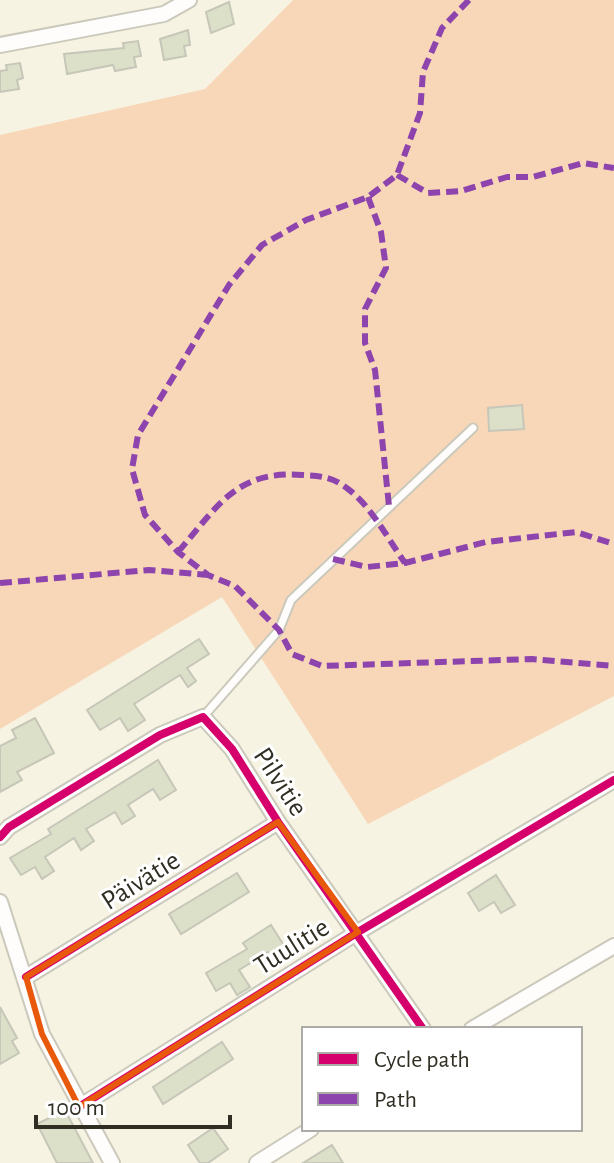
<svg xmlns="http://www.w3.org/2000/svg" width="614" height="1163" font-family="'Alegreya Sans',sans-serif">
	<rect width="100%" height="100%" fill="#f6f3e2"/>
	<path fill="#f8d7b8" d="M293,0h321v696l-246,128 -146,-227 -222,132v-594l205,-46z"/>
	<path fill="#dce0c8" stroke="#c6c6b9" stroke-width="2" d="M229,2l5,22 -23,9 -5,-21z
		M188,30l2,15 -6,1 2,10 -22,4 -4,-21z
		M138,41l3,15 -7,1 2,10 -21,4 -2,-6 -46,9 -3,-20 60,-6 -1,-5z
		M20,63l3,15 -6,2 2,9 -19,3v-21l7,-1 -1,-5z
		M522,405l2,24 -35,2 -1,-23z
		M199,639l10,15 -22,14 9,13 -8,6 -8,-12 -46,29 11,16 -17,11 -8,-13 -20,12 -13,-20z
		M35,718l19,35 -37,19 5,8 -22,12v-46l16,-8 -4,-8z
		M158,760l18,30 -16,10 -7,-11 -25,16 7,11 -13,8 -7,-12 -29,17 8,12 -13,9 -7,-12 -29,19 9,14 -12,8 -7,-12 -14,8 -11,-17 41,-24 -3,-5z
		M237,873l12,19 -68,42 -12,-20z
		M496,875l19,30 -14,8 -7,-11 -15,9 -11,-18z
		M271,925l19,30 -14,8 -8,-11 -29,18 11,17 -13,8 -7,-12 -14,8 -10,-18 41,-24 -4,-6z
		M0,1007l17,31 -5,3 7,12 -19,11z
		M222,1042l11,17 -70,45 -10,-17z
		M65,1110l28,53h-36l-20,-39z
		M213,1128l15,21 -20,14h-8l-12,-18z
		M332,1145l11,18h-40z"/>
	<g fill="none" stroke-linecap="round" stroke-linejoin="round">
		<g stroke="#cbc9bc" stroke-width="11">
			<path id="service" d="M203,717l76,-87 12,-30 182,-172"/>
		</g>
		<g stroke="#cbc9bc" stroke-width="18">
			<path id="minor" d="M0,45l164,-31 25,-14
				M0,837l9,-10 151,-92 43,-18 29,32 46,73 145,207
				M0,902l42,132 70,129
				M26,977l252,-155
				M472,1029l142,-83
				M79,1107l279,-175 256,-152
				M257,1163l54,-34"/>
		</g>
		<use href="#service" stroke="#fefdfb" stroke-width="7"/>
		<use href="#minor" stroke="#fefdfb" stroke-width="14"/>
		<path stroke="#8e44ad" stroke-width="6" stroke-dasharray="12 6" stroke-linecap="butt" d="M469,0l-27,28 -19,44 -3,41 -23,62 -29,22 -62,23 -44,25 -33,40 -91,150 -6,34 13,46 33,37 30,23 27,11 44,44 13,24 30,12 210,-7 82,7
			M397,175l31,18 33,-2 46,-14h26l50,-14 31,5
			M368,197l13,35 5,36 -21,41v34l10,27 14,136
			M178,552c40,-46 58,-82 124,-77 19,1 31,2 46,14 23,17 40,50 57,74
			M333,559l34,8 38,-4 81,-21 90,-10 38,12
			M0,583l149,-13 59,5"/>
		<g stroke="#fff" stroke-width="13">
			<path id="cycleway" d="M0,837l9,-10 151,-92 43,-18 29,32 46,73 145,207
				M26,977l252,-155
				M79,1107l279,-175 256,-152"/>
		</g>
		<use href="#cycleway" stroke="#d6006c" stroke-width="8"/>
	</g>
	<path fill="none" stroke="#e8590c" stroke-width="6" stroke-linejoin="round" d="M278,822l80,110 -279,175 -37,-73 -16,-57z"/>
	<g text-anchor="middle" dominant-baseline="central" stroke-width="6" stroke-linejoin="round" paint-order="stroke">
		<g font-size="28" fill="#302e22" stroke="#fff">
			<text transform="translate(280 782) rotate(57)">Pilvitie</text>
			<text transform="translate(141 881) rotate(-32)">Päivätie</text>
			<text transform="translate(292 947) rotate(-32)">Tuulitie</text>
		</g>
	</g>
	<rect x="302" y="1027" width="280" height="104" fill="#ffffff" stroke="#acaba7" stroke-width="2"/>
	<rect x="318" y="1053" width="40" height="12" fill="#d6006c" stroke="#acaba7" stroke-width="2"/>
	<text x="374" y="1067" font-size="24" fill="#302e22">Cycle path</text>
	<rect x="318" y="1093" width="40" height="12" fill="#8e44ad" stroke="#acaba7" stroke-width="2"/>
	<text x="374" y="1107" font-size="24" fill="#302e22">Path</text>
	<path d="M36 1115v12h194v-12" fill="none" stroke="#302e22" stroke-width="4"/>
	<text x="48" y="1115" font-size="24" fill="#302e22" stroke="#ffffff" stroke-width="6" paint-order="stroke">100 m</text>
</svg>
